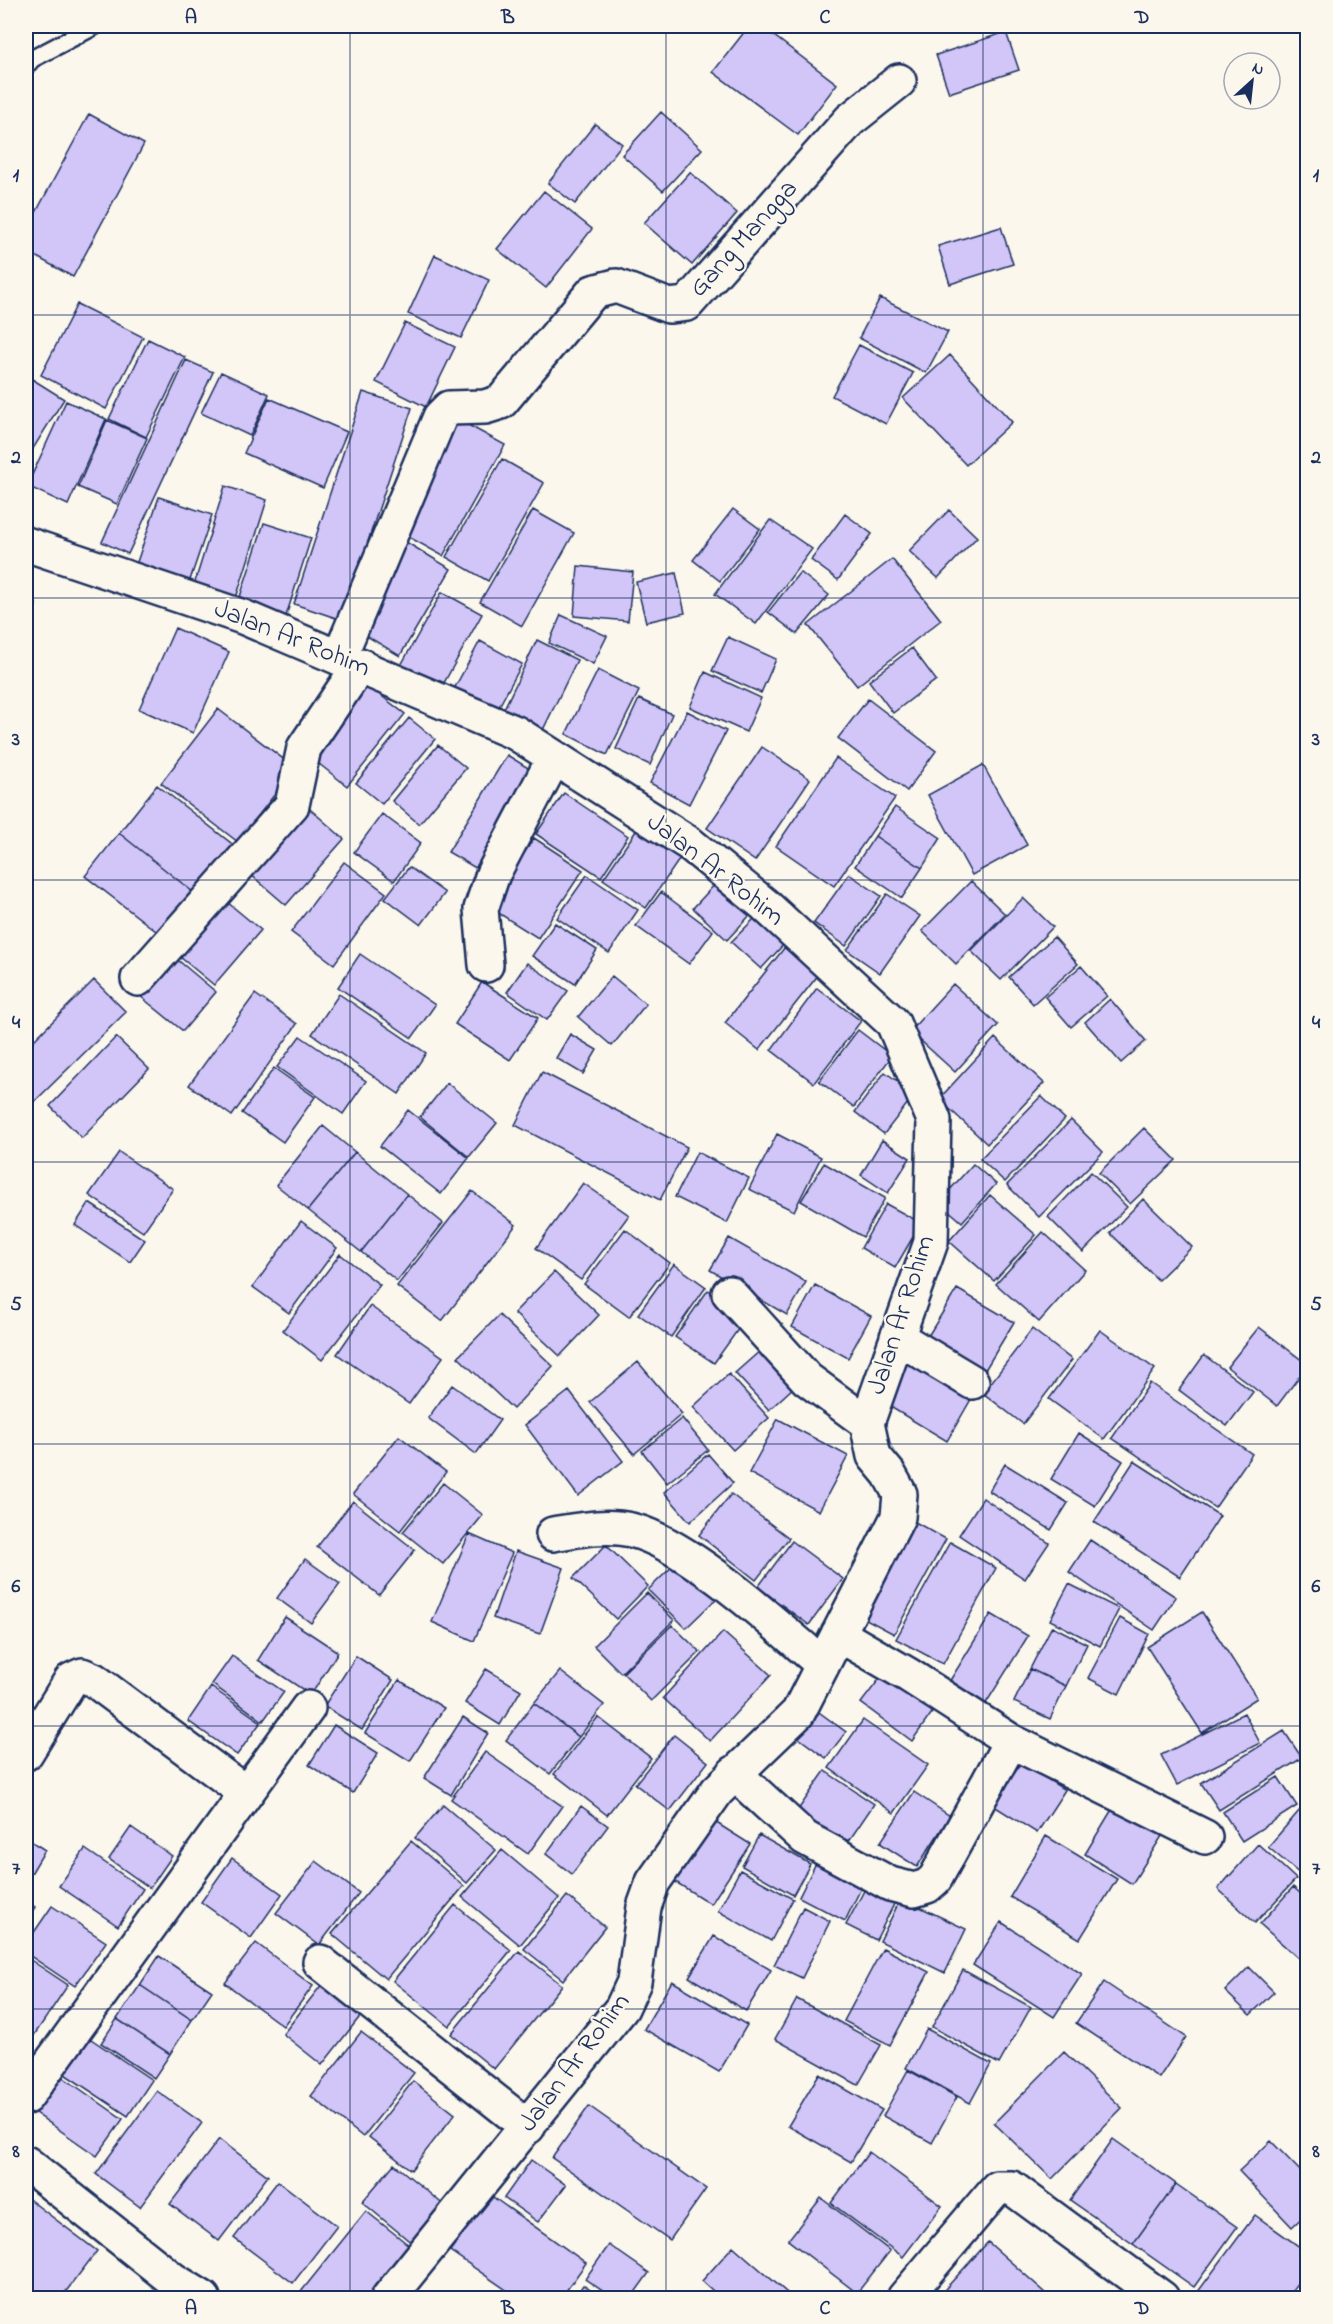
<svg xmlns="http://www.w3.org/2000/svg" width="1333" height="2324" font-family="'Indie Flower',sans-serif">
	<rect width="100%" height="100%" fill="#fbf7ec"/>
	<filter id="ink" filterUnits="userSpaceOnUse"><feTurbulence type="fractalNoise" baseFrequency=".0167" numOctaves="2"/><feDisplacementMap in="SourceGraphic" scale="12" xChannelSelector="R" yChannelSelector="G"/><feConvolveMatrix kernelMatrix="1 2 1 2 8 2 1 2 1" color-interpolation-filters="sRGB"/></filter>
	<g filter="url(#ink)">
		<path fill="#d2c5f7" stroke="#1b2f5e" stroke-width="1.5" d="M749,26h12l76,58 -39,51 -85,-63z
			M1006,32l13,38 -70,23 -13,-38z
			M661,112l41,37 -39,42 -41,-36z
			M89,114l55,30 -71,133 -47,-26v-20z
			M595,124l27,20 -47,60 -27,-21z
			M690,172l47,41 -45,52 -48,-42z
			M544,191l48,38 -46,59 -49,-39z
			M1001,227l12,37 -63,20 -12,-38z
			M435,255l54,25 -28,58 -53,-24z
			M880,298l68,34 -22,41 -67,-35z
			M77,304l66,33 -37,72 -65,-34z
			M405,323l50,24 -29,60 -50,-25z
			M148,339l37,18 -39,80 -37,-18z
			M859,345l54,28 -27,51 -54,-28z
			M950,355l62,67 -46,43 -63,-67z
			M186,360l27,12 -85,182 -26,-12z
			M221,372l48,22 -19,42 -49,-23z
			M32,379l32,20 -38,61v-71z
			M363,392l49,16 -70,212 -48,-16z
			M269,398l78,34 -24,56 -79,-35z
			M66,401l40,18 -38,86 -41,-19z
			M457,419l48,26 -62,111 -47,-26z
			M107,420l40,18 -30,66 -39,-17z
			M502,459l42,24 -56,98 -42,-24z
			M225,486l42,14 -31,98 -42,-13z
			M159,497l53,18 -23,68 -53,-18z
			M733,509l27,20 -40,52 -27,-21z
			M533,510l41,23 -52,93 -42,-24z
			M949,510l28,27 -39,41 -29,-27z
			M845,514l27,20 -34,46 -27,-20z
			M770,520l42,29 -56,75 -41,-30z
			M264,523l47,15 -25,78 -47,-16z
			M406,542l45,27 -51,87 -45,-27z
			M892,559l49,61 -84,66 -49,-61z
			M578,566l55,6 -5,49 -54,-5z
			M800,572l29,23 -32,39 -29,-22z
			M676,573l9,40 -39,9 -10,-40z
			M442,592l40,22 -42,76 -40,-23z
			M26,601l10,3 -10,38z
			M561,615l46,21 -14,28 -44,-21z
			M175,628l54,24 -36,81 -54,-24z
			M728,637l48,22 -15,34 -49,-22z
			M537,640l40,20 -37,76 -40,-19z
			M480,641l42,23 -26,48 -42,-23z
			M912,648l24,32 -43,33 -24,-32z
			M598,670l41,21 -32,64 -41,-21z
			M705,672l56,26 -15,34 -56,-25z
			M366,684l39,30 -58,72 -38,-30z
			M639,699l33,15 -22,51 -34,-16z
			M868,699l68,52 -29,40 -69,-53z
			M218,709l77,59 -57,74 -77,-59z
			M687,711l39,20 -37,73 -39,-21z
			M409,718l26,21 -53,65 -26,-21z
			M438,745l28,23 -47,56 -27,-23z
			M762,747l48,32 -55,82 -48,-33z
			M507,755l31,19 -59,96 -31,-18z
			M836,758l59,40 -61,88 -58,-40z
			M983,765l44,80 -55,30 -44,-80z
			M157,785l79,62 -38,49 -79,-63z
			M564,793l64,43 -27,41 -65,-43z
			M302,802l42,37 -58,66 -42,-36z
			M895,807l46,31 -19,30 -47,-32z
			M382,814l39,29 -27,38 -40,-29z
			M638,828l43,29 -35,51 -43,-29z
			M119,833l79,63 -33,42 -80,-62z
			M875,836l47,32 -20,30 -47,-32z
			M534,838l49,32 -45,68 -49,-31z
			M344,862l42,31 -52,71 -43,-32z
			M409,867l36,26 -24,32 -36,-27z
			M849,874l32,22 -35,50 -32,-23z
			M587,875l51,35 -29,43 -52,-35z
			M718,881l34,32 -25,27 -34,-32z
			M971,881l34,33 -49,50 -34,-33z
			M661,892l52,39 -24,33 -53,-38z
			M887,894l33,22 -40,57 -33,-23z
			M1023,898l30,29 -52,53 -30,-29z
			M227,902l34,28 -47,55 -34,-28z
			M755,918l29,26 -23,25 -30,-27z
			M555,923l42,27 -22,34 -43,-28z
			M1054,937l24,27 -45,40 -24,-27z
			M785,947l34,27 -60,76 -34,-27z
			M360,954l75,51 -23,33 -74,-51z
			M173,956l43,36 -33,39 -43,-35z
			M527,963l41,28 -21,29 -40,-28z
			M1081,966l26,30 -36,31 -26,-30z
			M612,976l34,28 -34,42 -34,-29z
			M94,980l32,32 -96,94 -4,-4v-54z
			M482,982l56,36 -28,42 -55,-36z
			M953,984l45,41 -43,47 -45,-41z
			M817,988l44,33 -47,62 -43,-33z
			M255,994l42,30 -65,92 -43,-31z
			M339,994l87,59 -27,41 -87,-60z
			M1110,999l36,42 -25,22 -36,-41z
			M858,1030l34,26 -38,51 -35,-26z
			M570,1034l27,16 -14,24 -27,-16z
			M300,1036l66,45 -23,33 -66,-47z
			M116,1037l33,32 -67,69 -32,-32z
			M995,1038l49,45 -57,61 -48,-45z
			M274,1068l41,29 -32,45 -41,-29z
			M542,1072l145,75 -27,53 -145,-75z
			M885,1072l30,22 -31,40 -29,-22z
			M447,1083l50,40 -28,34 -49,-40z
			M1041,1096l24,23 -60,63 -25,-23z
			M408,1110l61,48 -28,36 -61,-48z
			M1071,1120l32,32 -64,65 -32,-32z
			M323,1126l32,26 -47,58 -32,-25z
			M1144,1128l32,32 -46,44 -31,-31z
			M777,1134l44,23 -27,54 -45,-22z
			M882,1140l28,18 -22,35 -27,-18z
			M119,1152l54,37 -30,43 -54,-37z
			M355,1152l52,42 -46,58 -53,-42z
			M697,1152l52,26 -22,45 -52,-26z
			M824,1163l61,35 -22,39 -62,-36z
			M973,1164l23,20 -34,38 -23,-20z
			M1091,1172l36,35 -44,45 -35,-35z
			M583,1183l46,32 -48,65 -45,-32z
			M472,1191l44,34 -74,96 -45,-35z
			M407,1194l36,29 -46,58 -36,-29z
			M990,1195l46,40 -42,46 -45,-40z
			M1143,1199l49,48 -34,33 -48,-47z
			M89,1203l56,37 -15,22 -55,-37z
			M886,1204l35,19 -26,45 -34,-20z
			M301,1221l36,27 -48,65 -36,-26z
			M625,1229l45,34 -41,54 -45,-33z
			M1043,1232l42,38 -46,52 -43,-38z
			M729,1238l77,44 -19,33 -77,-45z
			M340,1254l40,31 -58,75 -39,-30z
			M674,1264l32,23 -35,50 -33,-23z
			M554,1272l45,43 -39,41 -46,-43z
			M815,1285l56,31 -23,42 -56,-31z
			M957,1289l57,33 -29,48 -57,-34z
			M708,1290l39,27 -33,46 -39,-26z
			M370,1306l73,51 -34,47 -72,-50z
			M499,1315l54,51 -40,43 -55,-52z
			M1259,1327l49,38 -31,41 -50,-39z
			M1032,1329l40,31 -49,64 -40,-31z
			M1100,1330l55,39 -51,70 -55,-40z
			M761,1350l34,36 -26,24 -34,-37z
			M1204,1355l49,37 -26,34 -48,-36z
			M910,1356l64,38 -27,47 -65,-39z
			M638,1362l44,52 -48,40 -44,-52z
			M729,1374l40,44 -36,32 -40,-43z
			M1150,1383l102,71 -37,54 -103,-70z
			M452,1385l48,35 -24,34 -48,-36z
			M569,1391l54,70 -45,35 -53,-71z
			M682,1418l26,32 -41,33 -25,-32z
			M778,1419l70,37 -29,55 -70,-38z
			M1079,1433l44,28 -28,45 -44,-27z
			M399,1436l47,36 -46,59 -47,-37z
			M708,1454l25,29 -43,39 -26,-30z
			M1134,1461l86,55 -40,61 -86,-55z
			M1005,1464l63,39 -17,27 -62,-39z
			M443,1483l40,32 -40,49 -40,-32z
			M731,1494l58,44 -33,42 -57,-45z
			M983,1498l66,45 -24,36 -66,-44z
			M353,1501l62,49 -36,45 -62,-48z
			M906,1517l40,22 -52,95 -41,-22z
			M469,1534l43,19 -38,88 -42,-19z
			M1090,1540l86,57 -22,33 -85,-58z
			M792,1541l51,38 -34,46 -51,-38z
			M950,1542l46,26 -53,96 -47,-25z
			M606,1545l42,41 -32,33 -43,-41z
			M516,1551l48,17 -24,66 -47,-16z
			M305,1559l35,25 -29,39 -34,-25z
			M678,1561l38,38 -30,29 -38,-38z
			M1069,1584l50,25 -19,37 -50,-26z
			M647,1593l27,27 -53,53 -27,-27z
			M1202,1612l55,86 -55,35 -55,-86z
			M991,1614l37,22 -43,69 -36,-23z
			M285,1617l53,35 -27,43 -53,-35z
			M1120,1618l29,16 -30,60 -31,-16z
			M672,1625l28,27 -49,49 -28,-28z
			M1052,1626l35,18 -21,42 -36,-17z
			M723,1632l48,43 -61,66 -47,-43z
			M232,1656l52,36 -21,29 -51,-37z
			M356,1656l37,24 -31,50 -38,-24z
			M486,1669l35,21 -21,35 -35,-22z
			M1030,1669l36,17 -16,33 -36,-17z
			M560,1671l44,34 -25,32 -45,-34z
			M884,1673l50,37 -22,31 -51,-38z
			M399,1680l45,28 -34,53 -45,-28z
			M211,1687l50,35 -24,33 -49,-34z
			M534,1703l45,34 -29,37 -44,-34z
			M812,1707l34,25 -20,26 -34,-25z
			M1244,1713l16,30 -83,42 -16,-30z
			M463,1717l25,16 -37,62 -27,-17z
			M598,1717l53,41 -44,57 -53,-41z
			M863,1720l65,45 -34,48 -65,-45z
			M334,1725l44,28 -25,40 -44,-28z
			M1284,1731l18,27 -83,52 -18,-27z
			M674,1735l34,27 -38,49 -35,-27z
			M485,1752l77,54 -34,48 -77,-55z
			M1021,1763l44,27 -28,43 -43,-27z
			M825,1771l49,33 -32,47 -49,-34z
			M1278,1777l19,29 -55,35 -19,-29z
			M914,1792l36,24 -33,51 -37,-24z
			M1306,1803l2,2v76l-40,-34z
			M443,1805l53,45 -29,33 -52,-45z
			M581,1806l27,20 -36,48 -26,-20z
			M1114,1806l48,30 -30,48 -47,-30z
			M707,1817l43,27 -39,60 -42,-26z
			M131,1827l41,29 -22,32 -41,-29z
			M759,1835l51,29 -17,31 -51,-29z
			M1046,1836l71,43 -37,60 -70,-42z
			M26,1838l19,12 -19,32z
			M411,1841l53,45 -78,93 -54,-45z
			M1258,1844l38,35 -41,44 -37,-34z
			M85,1849l58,40 -25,37 -59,-40z
			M502,1850l57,48 -39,47 -58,-48z
			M232,1858l50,36 -31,44 -50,-36z
			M316,1861l43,32 -40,52 -43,-32z
			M817,1861l46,23 -18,37 -46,-24z
			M740,1870l53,29 -22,42 -53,-30z
			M867,1885l29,15 -20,40 -30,-15z
			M1293,1887l15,13 -1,66 -47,-42z
			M567,1896l38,31 -42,53 -39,-31z
			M901,1898l65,31 -21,44 -65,-32z
			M26,1901l9,6 -9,16z
			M455,1905l56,45 -62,76 -56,-45z
			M52,1906l54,36 -31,44 -49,-33v-9z
			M803,1907l27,14 -28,57 -28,-13z
			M1001,1922l81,52 -28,43 -81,-52z
			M714,1936l57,34 -25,41 -57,-34z
			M256,1943l57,43 -30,40 -58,-43z
			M883,1948l46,24 -39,73 -46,-24z
			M519,1951l43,34 -68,84 -43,-35z
			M159,1956l53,35 -20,29 -52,-35z
			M26,1957l42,28 -35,52 -7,-5z
			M1249,1967l25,25 -24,23 -25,-24z
			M963,1970l68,37 -32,57 -67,-37z
			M672,1981l75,44 -28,47 -75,-43z
			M1104,1982l82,55 -27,41 -83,-55z
			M323,1983l39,31 -40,51 -39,-31z
			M140,1985l52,35 -22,34 -53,-35z
			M797,1999l84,46 -23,40 -83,-46z
			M117,2019l53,35 -16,24 -53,-35z
			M927,2029l64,35 -21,39 -64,-35z
			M361,2032l53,41 -51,64 -52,-41z
			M82,2033l70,47 -24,36 -71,-47z
			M1064,2052l58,56 -70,71 -58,-56z
			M908,2070l49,27 -25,46 -49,-27z
			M54,2071l69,48 -26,37 -69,-48z
			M819,2074l63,36 -31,52 -63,-36z
			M413,2081l42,33 -44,56 -42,-33z
			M157,2091l45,32 -62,84 -44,-33z
			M589,2106l117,83 -36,51 -118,-82z
			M219,2139l49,37 -49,65 -49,-37z
			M1113,2139l63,45 -43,60 -63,-44z
			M1271,2141l37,38v33l-16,15 -53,-56z
			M869,2152l73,54 -39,51 -72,-54z
			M531,2160l35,25 -28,37 -34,-24z
			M394,2164l57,47 -32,38 -57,-47z
			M278,2181l59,45 -44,57 -59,-45z
			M1176,2184l61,43 -43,60 -61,-43z
			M490,2195l96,68 -25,35h-43l-68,-47z
			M26,2197l71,54 -36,47 -35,-2z
			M821,2198l69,53 -33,42 -69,-53z
			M366,2211l49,39 -39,48h-80z
			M1255,2215l53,38v16l-22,29h-82l-7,-5z
			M988,2242l58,51 -5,5h-104z
			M609,2245l40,28 -18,25h-18l-28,-19z
			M733,2246l60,52h-72l-19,-17z
			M583,2285l19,13h-28z"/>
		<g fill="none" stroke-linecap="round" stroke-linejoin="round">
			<g stroke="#1b2f5e" stroke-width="21">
				<path id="lane" d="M26,66l6,-7 63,-33"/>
			</g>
			<g stroke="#1b2f5e" stroke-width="38">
				<path id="street" d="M26,544l217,73 273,116 174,111 75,61 128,118 41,97 -3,122 -64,181 7,33 15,18 11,20 -2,23 -100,196 -81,78 -64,91 -9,25 -10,75 -12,26 -234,290
					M339,658l101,-241 9,-9 36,-1 16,-5 92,-110 23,-6 53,20 18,-2 163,-184 49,-39
					M486,965l-5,-56 12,-35 61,-116
					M138,979l154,-174 12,-57 56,-83
					M729,1293l78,86 60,44
					M897,1337l75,45
					M553,1534c25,-4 53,-10 78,-4 56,13 146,96 191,134
					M1011,1741l194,96
					M26,1753l45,-73 11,-5 12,5 152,113
					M734,1773l71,65 85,46 24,6 13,-4 8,-7 76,-138 -101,-65 -72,-42
					M320,1962l208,165
					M26,2097l282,-389
					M26,2163l146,116 31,19
					M904,2298l93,-110h15l150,110"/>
			</g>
			<use href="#lane" stroke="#fbf7ec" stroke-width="16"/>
			<use href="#street" stroke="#fbf7ec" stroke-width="33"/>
		</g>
	</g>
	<path fill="none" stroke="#1b2f5e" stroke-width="1.5" stroke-opacity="0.55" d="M350,26v2272M666,26v2272M983,26v2272M26,315h1282M26,598h1282M26,880h1282M26,1162h1282M26,1444h1282M26,1726h1282M26,2009h1282"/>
	<g text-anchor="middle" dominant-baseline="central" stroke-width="4.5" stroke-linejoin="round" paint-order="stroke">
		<g font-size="27" fill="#1b2f5e" stroke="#fbf7ec">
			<text transform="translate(744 239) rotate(-48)">Gang Mangga</text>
			<text transform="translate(292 639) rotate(22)">Jalan Ar Rohim</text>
			<text transform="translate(715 870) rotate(38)">Jalan Ar Rohim</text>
			<text transform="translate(902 1315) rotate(-72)">Jalan Ar Rohim</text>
			<text transform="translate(575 2063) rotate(-53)">Jalan Ar Rohim</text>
		</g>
	</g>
	<rect width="1333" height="2324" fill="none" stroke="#fbf7ec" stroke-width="66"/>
	<g transform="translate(1252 81) rotate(27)"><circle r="28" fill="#fbf7ec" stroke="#a1a7b3" stroke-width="1.5"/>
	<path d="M0-4.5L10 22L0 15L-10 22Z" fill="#1b2f5e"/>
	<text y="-9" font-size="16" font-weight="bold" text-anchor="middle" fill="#1b2f5e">N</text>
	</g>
	<rect x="33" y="33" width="1267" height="2258" fill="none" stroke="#1b2f5e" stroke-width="2"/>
	<g font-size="20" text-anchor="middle" font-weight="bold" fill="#1b2f5e">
		<text x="191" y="23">A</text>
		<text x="508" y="23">B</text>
		<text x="825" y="23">C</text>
		<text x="1142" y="23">D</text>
		<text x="16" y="181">1</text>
		<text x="1316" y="181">1</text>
		<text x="16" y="463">2</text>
		<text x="1316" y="463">2</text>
		<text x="16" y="745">3</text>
		<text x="1316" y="745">3</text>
		<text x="16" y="1028">4</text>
		<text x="1316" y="1028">4</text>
		<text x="16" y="1310">5</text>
		<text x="1316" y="1310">5</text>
		<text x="16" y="1592">6</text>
		<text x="1316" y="1592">6</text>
		<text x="16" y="1874">7</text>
		<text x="1316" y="1874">7</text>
		<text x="16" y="2157">8</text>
		<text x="1316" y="2157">8</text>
		<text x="191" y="2314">A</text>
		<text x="508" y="2314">B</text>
		<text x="825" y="2314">C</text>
		<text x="1142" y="2314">D</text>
	</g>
</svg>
